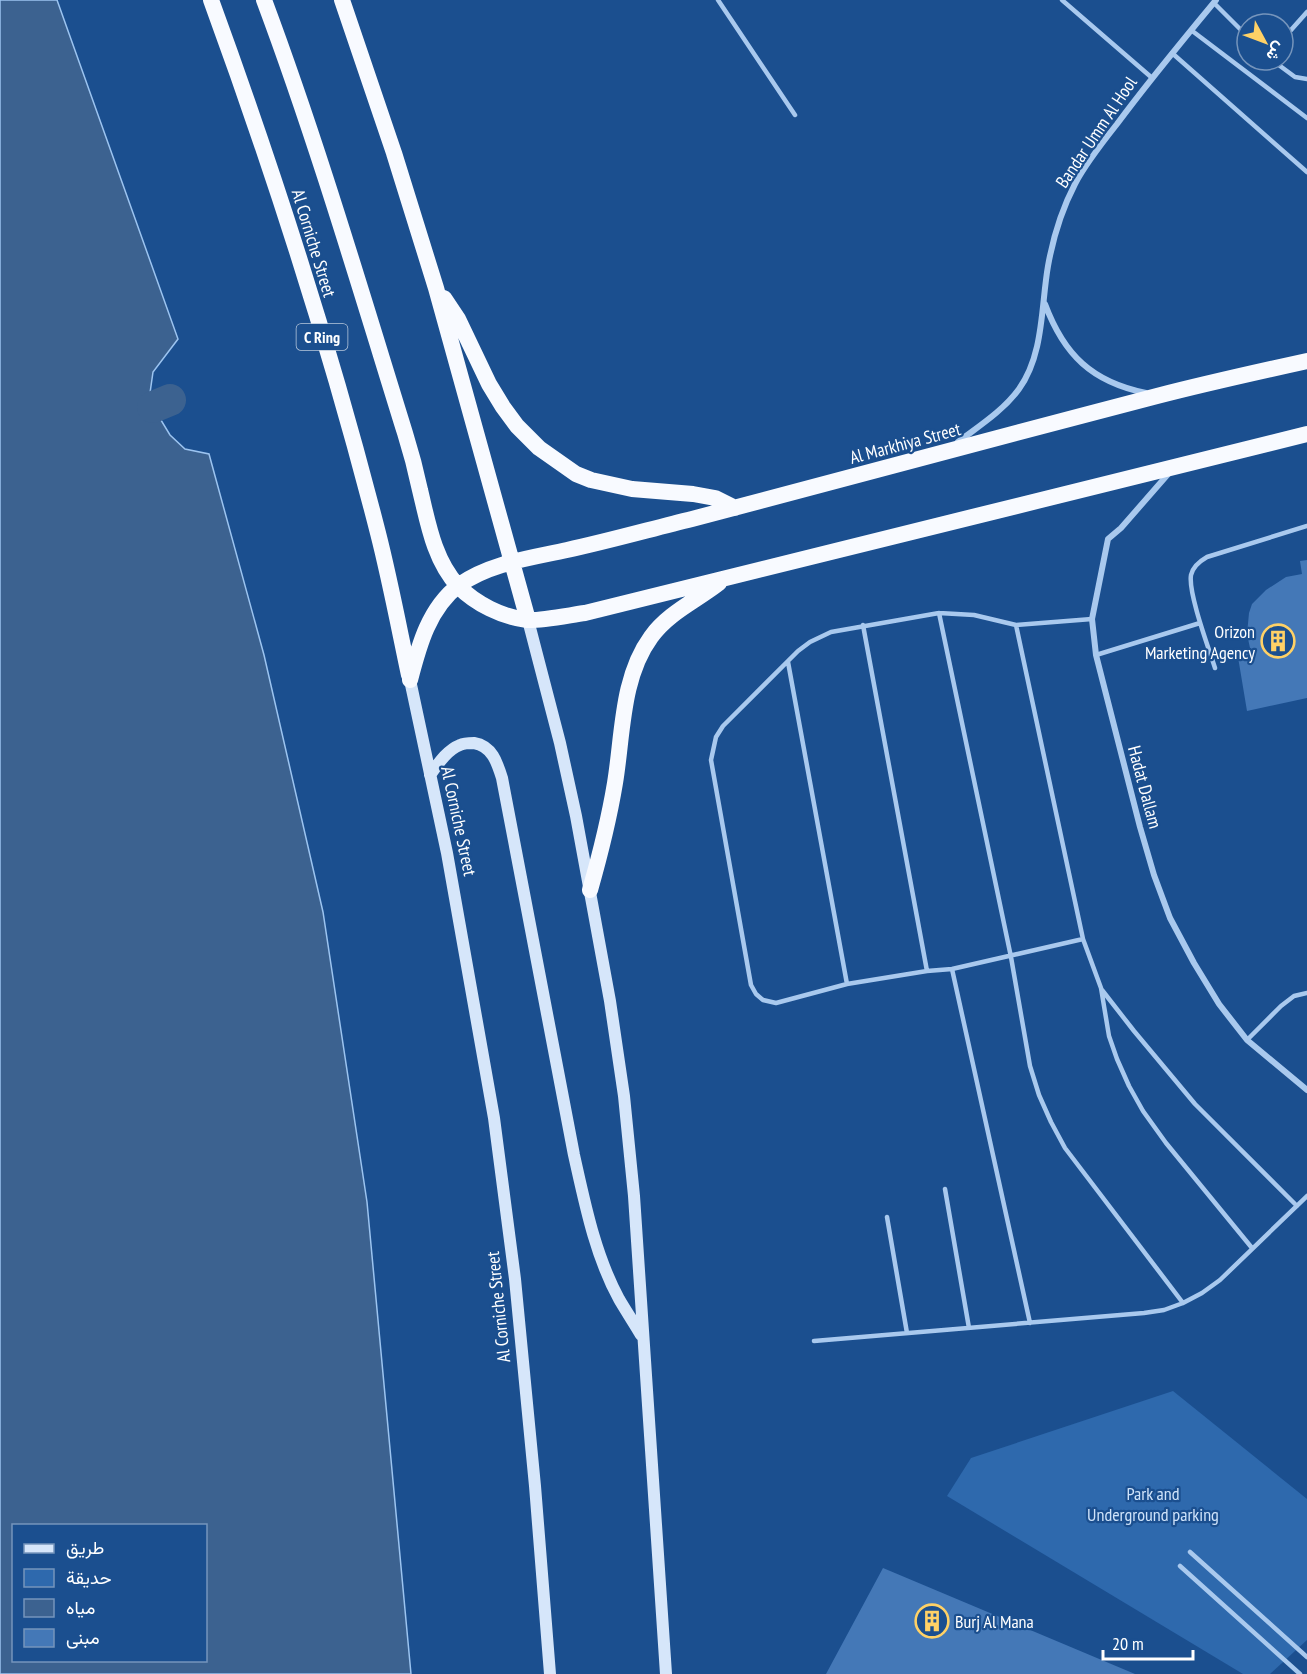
<svg xmlns="http://www.w3.org/2000/svg" width="1307" height="1674" font-family="'PT Sans Narrow',Vazirmatn,sans-serif">
	<rect width="100%" height="100%" fill="#1b4f8f"/>
	<path fill="#2e69ad" d="M1173,1391l134,108v141l-37,34h-27l-296,-178 24,-38z"/>
	<path fill="#3c6290" stroke="#9cc4f0" stroke-width="1.5" fill-rule="evenodd" d="M0,0h57l121,339 -25,33 -3,21 3,14 17,28 15,14 24,5 55,201 59,257 44,290 44,472h-411zM14,1526h192v134h-192z"/>
	<g fill="none" stroke-linecap="round" stroke-linejoin="round">
		<path stroke="#3c6290" stroke-width="32" d="M153,407l17,-7"/>
	</g>
	<path fill="#4478b7" d="M1307,560v138l-60,13 -10,-60 13,-3 -3,-14 2,-21 3,-9 14,-14 20,-13 16,-3 -2,-13z
		M883,1568l252,106h-309z"/>
	<g fill="none" stroke-linecap="round" stroke-linejoin="round">
		<path stroke="#a9c9ee" stroke-width="4.5" d="M718,0l77,115
			M1062,0l89,77
			M1214,3l33,33
			M1191,30l116,88
			M1283,39l24,-27
			M1172,53l135,119
			M1272,60l23,17 12,2
			M939,613l72,344 19,109 9,29 12,27 14,26 118,155
			M863,625l64,346
			M1016,625l67,314 18,49 8,48 8,23 12,27 14,25 23,32 86,105
			M1096,655l104,-32
			M788,662l59,322
			M1215,668c-6,-19 -27,-75 -24,-93 2,-9 9,-14 16,-18l100,-31
			M1083,939l-131,30 -25,2 -80,13 -71,19 -13,-3 -7,-6 -5,-9 -40,-225 5,-23 7,-11 75,-75 12,-9 21,-10 108,-19 35,2 42,10 76,-6
			M952,969l78,354
			M1102,990l32,41 61,73 102,102
			M1247,1040l34,-34 13,-10 13,-3
			M945,1189l24,139
			M887,1217l20,116
			M814,1341l330,-28 20,-3 19,-7 19,-10 18,-13 87,-84
			M1190,1552l117,105
			M1180,1566l120,108"/>
		<path stroke="#a9c9ee" stroke-width="6" d="M1045,304c19,51 47,78 101,89
			M958,442c21,-16 45,-31 61,-53 25,-35 22,-83 29,-123 5,-28 14,-57 27,-82 11,-21 27,-41 42,-60 31,-42 65,-83 99,-124
			M1169,473l-48,55 -13,11 -16,80 4,36 44,172 14,48 16,43 24,45 25,41 28,36 60,50"/>
		<path stroke="#d6e6fa" stroke-width="12" d="M528,620l32,123 16,73 34,185 14,95 10,100 32,478
			M410,680l37,173 47,265 21,161 20,207 15,188
			M430,775c8,-11 17,-25 30,-30 4,-2 10,-2 14,-2 18,3 23,19 28,35l72,377c11,49 21,100 45,144 7,12 15,24 22,36"/>
		<path stroke="#f8faff" stroke-width="16" d="M211,0c64,175 121,353 167,533 12,47 21,95 31,142
			M264,0c53,142 96,288 141,433 6,19 11,38 15,57 8,33 14,70 38,96 18,18 44,31 69,34 13,1 43,-5 58,-7l722,-179
			M342,0l52,153 42,135 92,332
			M444,298l14,21 31,65 14,23 14,19 22,22 37,26 15,6 41,9 61,5 22,4 20,10
			M410,680c9,-35 19,-72 49,-95 31,-22 72,-27 108,-35 42,-9 84,-21 125,-31 156,-40 310,-83 465,-123 50,-13 100,-24 150,-35
			M590,890c10,-35 19,-71 25,-107 8,-48 6,-105 36,-146 17,-24 45,-36 68,-54"/>
	</g>
	<defs>
		<g id="building-ring" transform="scale(1.725)"><circle r="9.5" fill="#1b4f8f" stroke="#ffd166" stroke-width="1.5"/><path d="M-4-6H4V6H1V3H-1V6H-4ZM-2.5-4.3h1.7v1.8h-1.7ZM.8-4.3h1.7v1.8H.8ZM-2.5-1h1.7V.8h-1.7ZM.8-1h1.7V.8H.8Z" fill="#ffd166"/></g>
	</defs>
	<g fill-rule="evenodd">
		<use href="#building-ring" x="1278" y="641"/>
		<use href="#building-ring" x="932" y="1621"/>
	</g>
	<g text-anchor="middle" dominant-baseline="central" stroke-width="4.5" stroke-linejoin="round" paint-order="stroke">
		<rect fill="#1b4f8f" stroke="#bbcadd" stroke-width="1.5" x="296.5" y="324" width="51" height="26" rx="4.5"/>
		<g font-size="16" font-weight="bold" fill="#fff">
			<text x="322" y="337">C Ring</text>
		</g>
		<g font-size="18" fill="#fff" stroke="#1b4f8f">
			<text transform="translate(1096 132) rotate(-56)">Bandar Umm Al Hool</text>
			<text transform="translate(314 243) rotate(73)">Al Corniche Street</text>
			<text transform="translate(905 443) rotate(-15)">Al Markhiya Street</text>
			<text transform="translate(1145 787) rotate(75)">Hadat Dallam</text>
			<text transform="translate(459 821) rotate(78)">Al Corniche Street</text>
			<text transform="translate(498 1307) rotate(-96)">Al Corniche Street</text>
		</g>
		<g font-size="18" fill="#fff" stroke="#1b4f8f" text-anchor="end">
			<text x="1255" y="631">Orizon<tspan x="1255" dy="21">Marketing Agency</tspan></text>
			<text x="955" y="1621" text-anchor="start">Burj Al Mana</text>
		</g>
		<g font-size="18" fill="#cfe3fa" stroke="#1b4f8f">
			<text x="1153" y="1493">Park and<tspan x="1153" dy="21">Underground parking</tspan></text>
		</g>
	</g>
	<rect x="12" y="1524" width="195" height="138" fill="#1b4f8f" stroke="#7695bc" stroke-width="1.5"/>
	<rect x="24" y="1544" width="30" height="9" fill="#d6e6fa" stroke="#7695bc" stroke-width="1.5"/>
	<text x="66" y="1554" font-size="18" fill="#ffffff">طريق</text>
	<rect x="24" y="1569" width="30" height="18" fill="#2e69ad" stroke="#7695bc" stroke-width="1.5"/>
	<text x="66" y="1584" font-size="18" fill="#ffffff">حديقة</text>
	<rect x="24" y="1599" width="30" height="18" fill="#3c6290" stroke="#7695bc" stroke-width="1.5"/>
	<text x="66" y="1614" font-size="18" fill="#ffffff">مياه</text>
	<rect x="24" y="1629" width="30" height="18" fill="#4478b7" stroke="#7695bc" stroke-width="1.5"/>
	<text x="66" y="1644" font-size="18" fill="#ffffff">مبنى</text>
	<g transform="translate(1265 42) rotate(131)"><circle r="28" fill="#1b4f8f" stroke="#7695bc" stroke-width="1.5"/>
	<path d="M0-4.5L10 22L0 15L-10 22Z" fill="#ffd166"/>
	<text y="-9" font-size="16" font-weight="bold" text-anchor="middle" fill="#ffffff">ش</text>
	</g>
	<path d="M1103 1650v9h90v-9" fill="none" stroke="#ffffff" stroke-width="3"/>
	<text x="1112" y="1650" font-size="18" fill="#ffffff" stroke="#1b4f8f" stroke-width="4.5" paint-order="stroke">20 m</text>
</svg>
